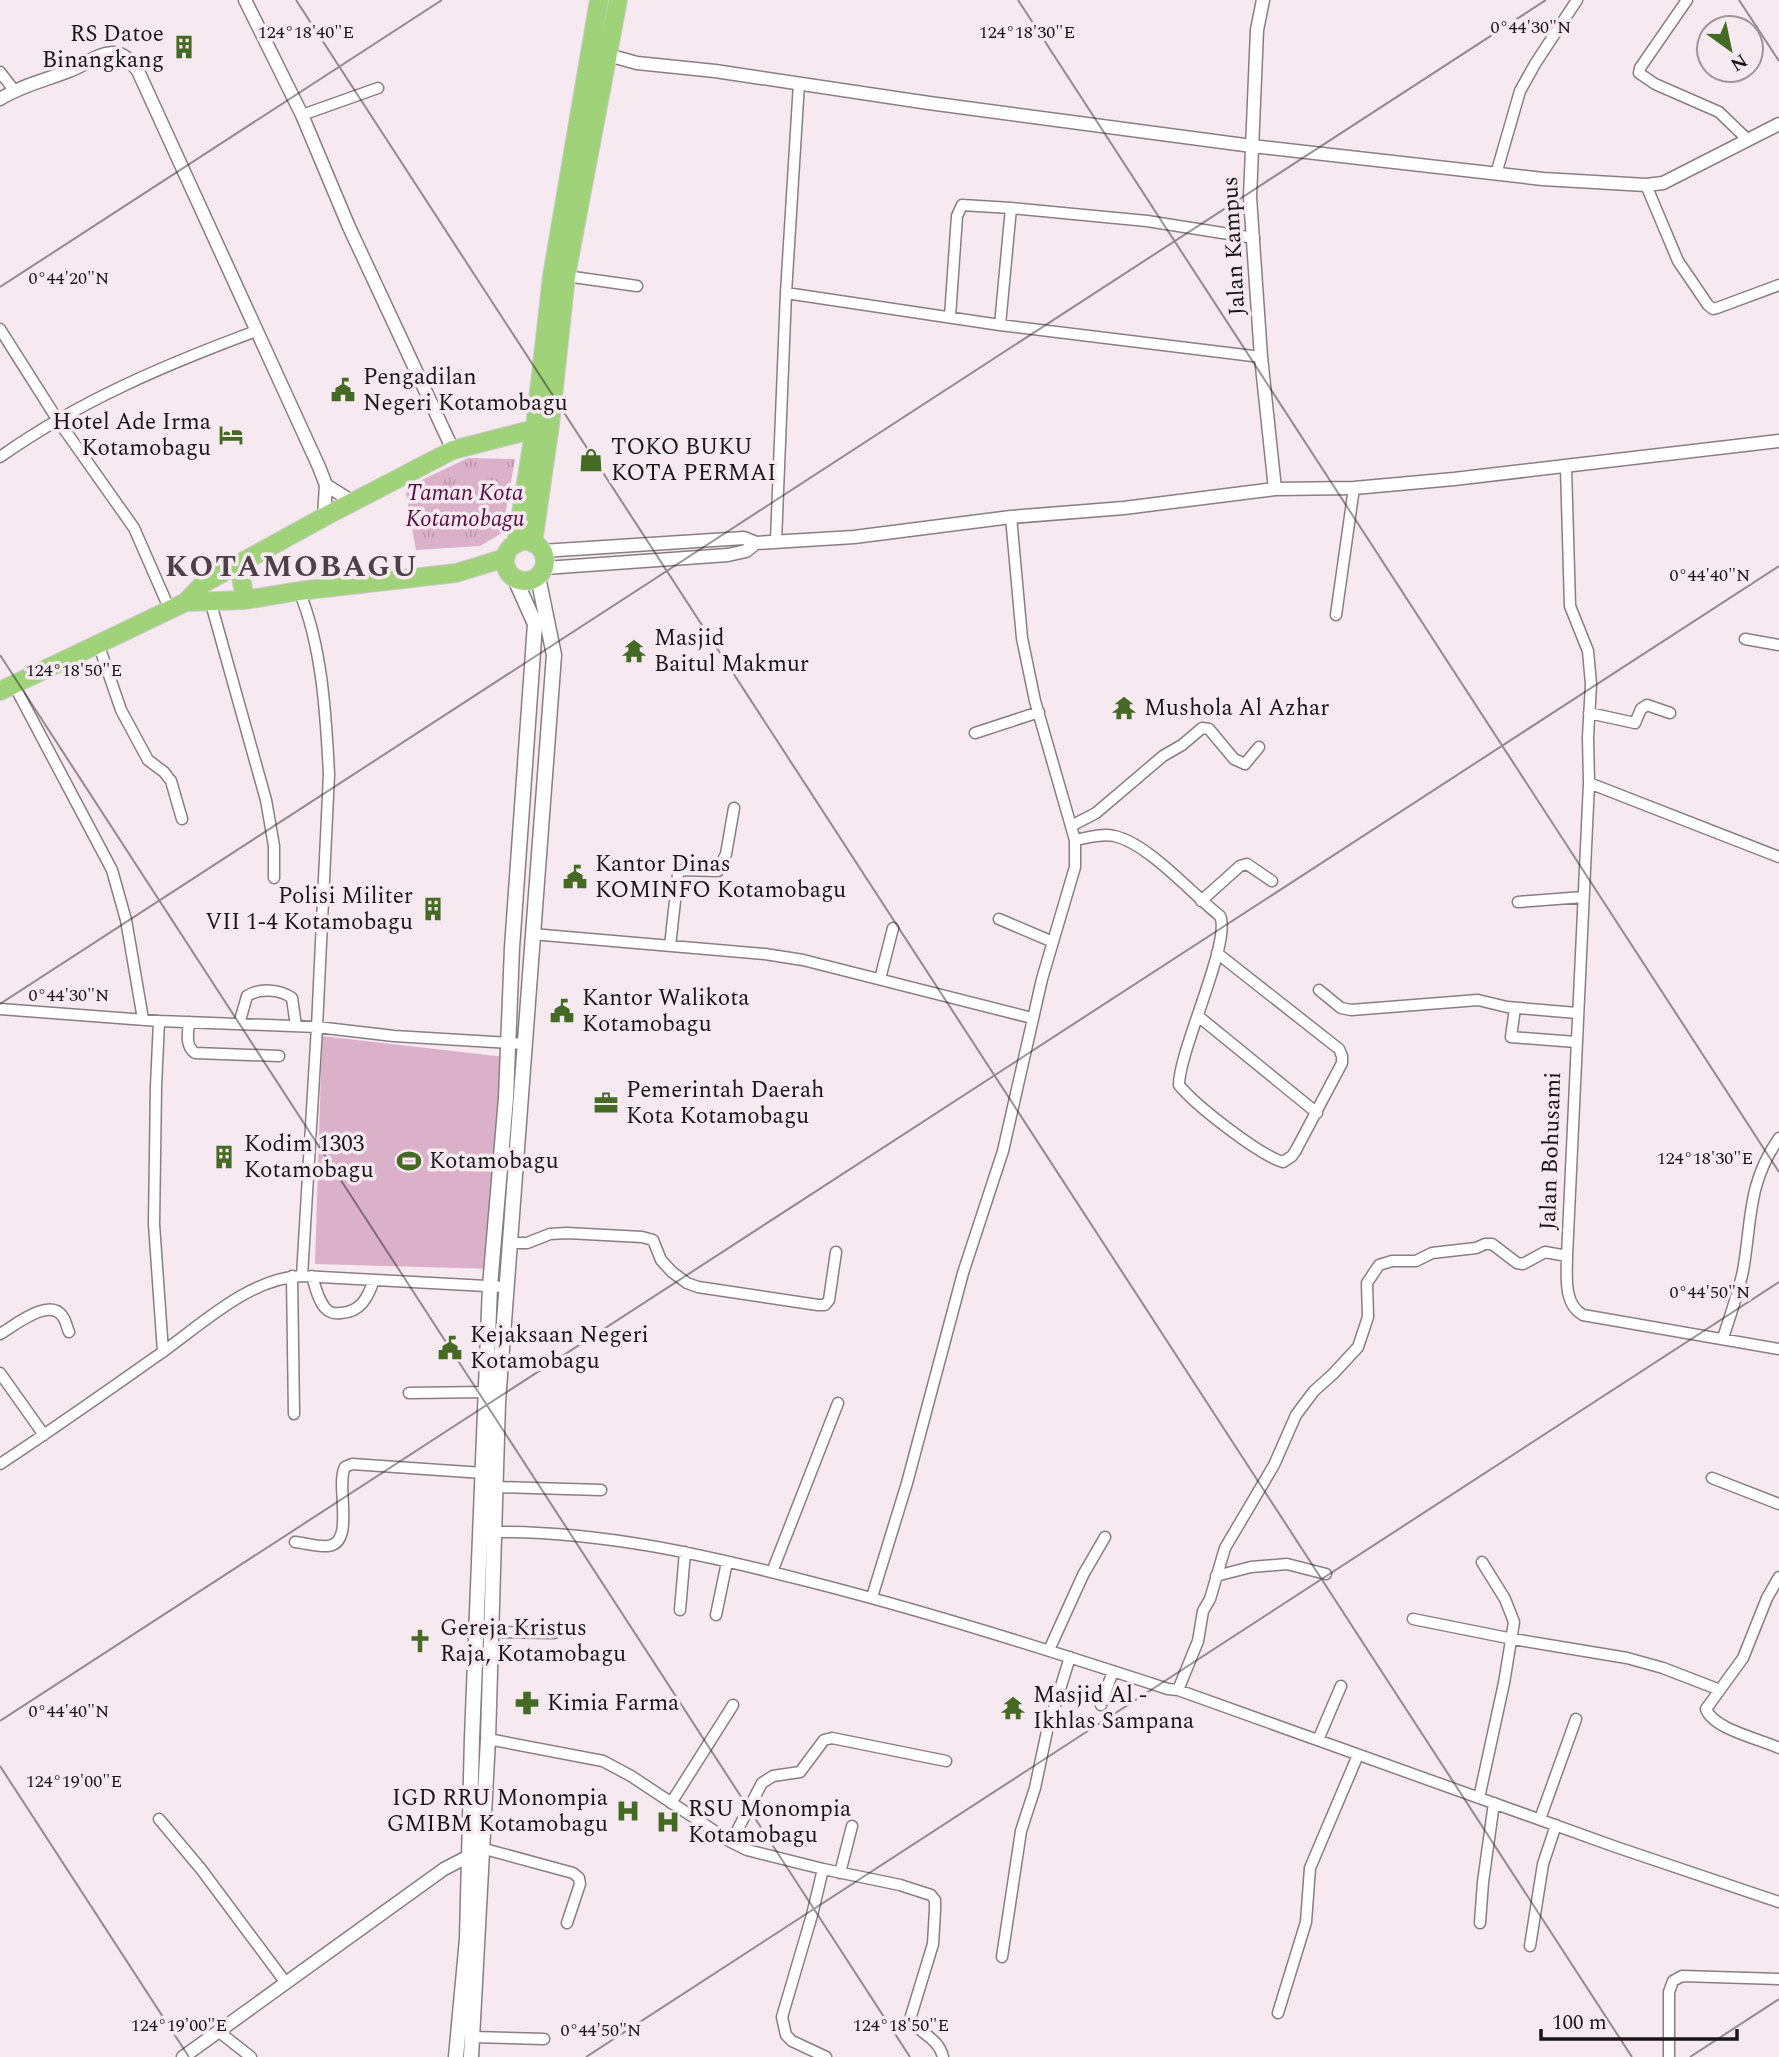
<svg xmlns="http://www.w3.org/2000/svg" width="1779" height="2057" font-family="Spectral,serif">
	<defs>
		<pattern id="park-tufts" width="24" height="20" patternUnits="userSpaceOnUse" patternTransform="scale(1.75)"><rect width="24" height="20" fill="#dbb1ca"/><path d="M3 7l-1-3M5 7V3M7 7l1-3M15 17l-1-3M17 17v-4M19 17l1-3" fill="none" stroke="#bb98ad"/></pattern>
	</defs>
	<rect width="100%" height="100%" fill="#f6e9f0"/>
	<path fill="#dbb1ca" d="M322,1036l183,21 -12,212 -178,-5z"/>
	<path fill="url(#park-tufts)" d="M468,458l47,1 -13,74 -22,13 -64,4 -11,-62z"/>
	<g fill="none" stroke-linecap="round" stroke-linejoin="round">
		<g stroke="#897e84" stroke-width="13">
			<path id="minor" d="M1687,0l-47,68 -1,5 16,11 64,28 28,27
				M0,72l14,18
				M302,115l76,-27
				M1496,174l24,-83 15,-27 42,-64
				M1646,185l32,76 30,44 5,4 4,-1 62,-23
				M566,276l71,10
				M786,293l214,32 261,32
				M950,317l7,-101 5,-11 49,3
				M1000,325l11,-117 136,13 107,17
				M0,329l57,90 77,109 35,80
				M0,457c79,-56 167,-93 256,-126
				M1566,467l4,139 18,45 3,33 -3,53 1,46 -22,473c0,20 -4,48 16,59l196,34
				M776,541l10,-248 13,-210
				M299,591c23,54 27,124 30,183l-12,253 -15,249
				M210,600l56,200 8,46v32
				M1336,615l18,-127
				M1745,639l34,6
				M98,643l23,67 27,50 16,12 7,9 11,38
				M14,685l98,185 14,50 17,99
				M1589,713l46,10 6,-14 6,-4 23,8
				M975,733l64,-21
				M1589,783l190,74
				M1071,826l25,-13 67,-57 19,-11 20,-17 7,1 25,30 11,5 14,-17
				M1075,840c12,-2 26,-7 39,-4 34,7 78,58 106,80 12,25 -41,134 -41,169 16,20 80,70 104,77l9,-6 4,-6 46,-87v-7l-3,-7 -122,-96
				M1201,901l39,-35 7,-2 25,17
				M1518,902l65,-5
				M999,919l54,23
				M532,934l233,20 38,6 229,58
				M670,946l8,-72 4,-4 36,1 8,-17 8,-46
				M880,979l13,-51
				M1319,990l22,18 10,2 127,-10 29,7 70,6
				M1515,1008l-4,29 65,5
				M0,1009l159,12 158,6 77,9 132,8
				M1198,1016l119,97
				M159,1021l-3,66 -2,137 9,128
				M189,1022c-1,11 -4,24 6,31l84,3
				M239,1024l8,-28c12,-8 33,-7 45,2l4,28
				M510,1243h17l23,-9 17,-1 75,4 11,3 8,20 11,12 15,11 11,4 120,18h7l4,-5 7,-48
				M292,1276l2,138
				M312,1276c3,11 6,23 13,32 5,5 9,6 16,5 20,-1 27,-16 33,-33
				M0,1334c14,-8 50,-38 63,-17 3,4 4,11 6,15
				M1723,1338c7,-22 15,-44 20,-67 9,-51 4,-87 36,-133
				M0,1373l44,62
				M409,1393l77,-1
				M0,1464c52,-34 103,-70 154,-106 43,-29 93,-80 148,-82l203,11
				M1712,1478l67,26
				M496,1487l105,3
				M488,1532c109,-2 214,22 319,49 122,31 241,69 361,108l10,1 438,157 163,55
				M295,1542c10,1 23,5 33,4 28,-3 7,-61 17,-79l7,-3 131,9
				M772,1572l66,-169
				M1216,1576l35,-9 36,-3 39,10
				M1779,1577l-12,21 -24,60 -37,51c7,20 54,30 73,39
				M872,1597l35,-114 56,-210 40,-122 39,-172 33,-112v-27l-40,-139 -13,-63 -11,-121
				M680,1610l5,-58
				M716,1615l11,-53
				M1413,1619l100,20 114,19 36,10 57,22
				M491,1632l63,1
				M1049,1650l34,-75 22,-38
				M1178,1690l20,-49 5,-30 7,-12 15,-51 49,-83 22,-50 18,-24 19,-17 25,-27 10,-30 -1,-34 12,-18 13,-4h24l16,-8 44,-5 9,-4h7l25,19 6,1 22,-12 22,4
				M1101,1705l12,-34
				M488,1739l115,22 28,15 100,66 16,8 76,19 77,16 31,10 4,5v10l-2,34 -22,72c3,17 27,19 32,41
				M1318,1740l23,-54
				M1479,1798l25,-115 10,-61 -9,-23 -23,-37
				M671,1803l62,-98
				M159,1819l42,50 85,114
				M1540,1819l36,-100
				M731,1842l31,-59 11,-7 27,-4 24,-32 8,-2 114,23
				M481,1848l92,25 6,5 1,6 -13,39
				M823,1869l-11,46 -30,102 4,18 6,6 34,16
				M840,1873l12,-47
				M1480,1923l3,-41 11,-79
				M1530,1946l13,-82 13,-39
				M1002,1957l19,-126 14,-43 12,-57 23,-74
				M1278,2013l28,-91 4,-54 48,-113
				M218,2031l33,26
				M472,2037l72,2
				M1669,2057v-65l4,-11 9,-5 97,3"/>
		</g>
		<g stroke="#897e84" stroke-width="15">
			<path id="tertiary" d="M245,0l57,115 47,112 104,223
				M1263,0l-6,30 -7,167 11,160 14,132
				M608,55l29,8 78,8 214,32 323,43 291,33 103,6 17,-2 116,-59
				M0,99c22,-14 47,-19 71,-29 14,-5 25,-16 41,-17 12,-1 19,9 26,18l181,396 7,18 -2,32
				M326,485l27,17
				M542,551l202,-13 12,5 98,-6 157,-20 113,-9 151,-19 79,-1 100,-9 325,-38
				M545,568l183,-13 18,-4 10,-8
				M183,2057l261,-188 25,-13h7"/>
		</g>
		<g stroke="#897e84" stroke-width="17">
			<path id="secondary" d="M456,2057l11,-118 5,-201 18,-452 16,-188 6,-150 23,-324 -20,-45
				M471,2057l17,-318 10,-337 56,-747 -16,-78"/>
		</g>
		<g stroke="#cdcccc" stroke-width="20">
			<path id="trunk" d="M505 561a20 20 0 1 1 40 0a20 20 0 1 1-40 0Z
				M533,543l17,-118 16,-149 52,-276
				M516,544l19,-117 17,-151 47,-276
				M239,566l6,34
				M186,602l59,-2 54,-9 157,-18 49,-15
				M0,691l186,-89 18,-19 120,-66 129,-67 97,-25"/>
		</g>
		<use href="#minor" stroke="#fff" stroke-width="10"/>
		<use href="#tertiary" stroke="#fff" stroke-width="12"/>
		<use href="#secondary" stroke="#fff" stroke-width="14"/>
		<use href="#trunk" stroke="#a0d27a" stroke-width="18"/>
	</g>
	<path fill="none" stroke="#1a1618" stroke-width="2" stroke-opacity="0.45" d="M296,0l1336,2057M1018,0l761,1172M1739,0l40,61M0,287l442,-287M0,655l910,1402M0,1004l1546,-1004M0,1721l1779,-1155M0,1766l189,291M586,2057l1193,-775M1690,2057l89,-58"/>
	<defs>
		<g id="building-bare" transform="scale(1.89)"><path d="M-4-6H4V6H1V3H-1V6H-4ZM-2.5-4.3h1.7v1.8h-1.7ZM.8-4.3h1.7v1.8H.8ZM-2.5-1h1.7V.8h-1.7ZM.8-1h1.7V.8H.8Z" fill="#446a24" stroke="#f6e9f0" stroke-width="2.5" paint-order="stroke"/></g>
		<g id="civic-bare" transform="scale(1.89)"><path d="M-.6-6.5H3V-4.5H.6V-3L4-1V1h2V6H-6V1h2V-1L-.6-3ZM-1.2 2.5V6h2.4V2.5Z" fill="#446a24" stroke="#f6e9f0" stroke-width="2.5" paint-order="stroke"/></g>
		<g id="hotel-bare" transform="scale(1.89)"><path d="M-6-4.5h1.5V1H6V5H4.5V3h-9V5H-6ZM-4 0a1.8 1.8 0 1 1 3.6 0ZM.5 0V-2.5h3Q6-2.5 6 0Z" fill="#446a24" stroke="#f6e9f0" stroke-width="2.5" paint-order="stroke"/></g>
		<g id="shop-bare" transform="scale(1.89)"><path d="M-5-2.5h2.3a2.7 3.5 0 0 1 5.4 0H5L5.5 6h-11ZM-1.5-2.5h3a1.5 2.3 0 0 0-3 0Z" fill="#446a24" stroke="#f6e9f0" stroke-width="2.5" paint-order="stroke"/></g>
		<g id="temple-bare" transform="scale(1.89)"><path d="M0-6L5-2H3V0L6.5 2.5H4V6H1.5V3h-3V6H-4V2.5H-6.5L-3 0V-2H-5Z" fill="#446a24" stroke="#f6e9f0" stroke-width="2.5" paint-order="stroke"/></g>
		<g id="office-bare" transform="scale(1.89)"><path d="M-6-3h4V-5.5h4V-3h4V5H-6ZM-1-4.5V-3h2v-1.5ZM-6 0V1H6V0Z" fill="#446a24" stroke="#f6e9f0" stroke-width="2.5" paint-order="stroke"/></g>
		<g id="stadium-bare" transform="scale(1.89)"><path d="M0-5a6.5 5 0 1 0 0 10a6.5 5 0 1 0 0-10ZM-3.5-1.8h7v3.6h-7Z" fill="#446a24" stroke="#f6e9f0" stroke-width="2.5" paint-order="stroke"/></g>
		<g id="church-bare" transform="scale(1.89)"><path d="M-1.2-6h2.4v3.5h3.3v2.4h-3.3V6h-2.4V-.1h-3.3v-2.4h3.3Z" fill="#446a24" stroke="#f6e9f0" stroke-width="2.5" paint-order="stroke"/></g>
		<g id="pharmacy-bare" transform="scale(1.89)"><path d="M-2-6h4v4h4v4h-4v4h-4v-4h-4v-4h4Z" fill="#446a24" stroke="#f6e9f0" stroke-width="2.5" paint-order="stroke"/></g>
		<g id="hospital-bare" transform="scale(1.89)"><path d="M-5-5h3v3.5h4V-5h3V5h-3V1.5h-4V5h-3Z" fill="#446a24" stroke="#f6e9f0" stroke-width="2.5" paint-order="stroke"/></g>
	</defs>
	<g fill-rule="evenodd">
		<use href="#building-bare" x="184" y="47"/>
		<use href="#civic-bare" x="343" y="390"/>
		<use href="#hotel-bare" x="231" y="435"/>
		<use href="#shop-bare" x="591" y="460"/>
		<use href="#temple-bare" x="634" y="651"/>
		<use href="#temple-bare" x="1124" y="708"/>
		<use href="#civic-bare" x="575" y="877"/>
		<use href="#building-bare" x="433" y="909"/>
		<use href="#civic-bare" x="562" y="1011"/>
		<use href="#office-bare" x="606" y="1103"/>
		<use href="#building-bare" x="224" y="1157"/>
		<use href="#stadium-bare" x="409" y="1161"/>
		<use href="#civic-bare" x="450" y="1348"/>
		<use href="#church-bare" x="420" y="1641"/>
		<use href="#pharmacy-bare" x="527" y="1703"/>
		<use href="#temple-bare" x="1013" y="1708"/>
		<use href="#hospital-bare" x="628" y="1811"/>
		<use href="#hospital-bare" x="668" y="1822"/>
	</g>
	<g text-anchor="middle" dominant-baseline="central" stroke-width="7" stroke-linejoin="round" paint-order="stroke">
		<g font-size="23" fill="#1a1618" stroke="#f6e9f0" text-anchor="start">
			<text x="164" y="34" text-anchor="end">RS Datoe<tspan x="164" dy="26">Binangkang</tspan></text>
			<text x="363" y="377">Pengadilan<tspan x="363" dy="26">Negeri Kotamobagu</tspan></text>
			<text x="211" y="422" text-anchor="end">Hotel Ade Irma<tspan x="211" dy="26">Kotamobagu</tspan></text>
			<text x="611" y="447">TOKO BUKU<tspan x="611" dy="26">KOTA PERMAI</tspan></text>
			<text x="654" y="638">Masjid<tspan x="654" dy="26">Baitul Makmur</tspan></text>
			<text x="1144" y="708">Mushola Al Azhar</text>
			<text x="595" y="864">Kantor Dinas<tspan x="595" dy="26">KOMINFO Kotamobagu</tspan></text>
			<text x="413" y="896" text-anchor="end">Polisi Militer<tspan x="413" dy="26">VII 1-4 Kotamobagu</tspan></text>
			<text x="582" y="998">Kantor Walikota<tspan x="582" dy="26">Kotamobagu</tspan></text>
			<text x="626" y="1090">Pemerintah Daerah<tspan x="626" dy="26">Kota Kotamobagu</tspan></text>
			<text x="244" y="1144">Kodim 1303<tspan x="244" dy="26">Kotamobagu</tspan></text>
			<text x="429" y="1161">Kotamobagu</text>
			<text x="470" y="1335">Kejaksaan Negeri<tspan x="470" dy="26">Kotamobagu</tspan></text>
			<text x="440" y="1628">Gereja Kristus<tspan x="440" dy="26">Raja, Kotamobagu</tspan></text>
			<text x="1033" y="1695">Masjid Al -<tspan x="1033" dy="26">Ikhlas Sampana</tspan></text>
			<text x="547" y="1703">Kimia Farma</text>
			<text x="608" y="1798" text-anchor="end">IGD RRU Monompia<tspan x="608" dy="26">GMIBM Kotamobagu</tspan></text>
			<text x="688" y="1809">RSU Monompia<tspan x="688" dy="26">Kotamobagu</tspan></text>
		</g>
		<g font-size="23" fill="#1a1618" stroke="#f6e9f0">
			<text transform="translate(1234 246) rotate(-93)">Jalan Kampus</text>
			<text transform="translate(1551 1151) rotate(-88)">Jalan Bohusami</text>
		</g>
		<g font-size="23" font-style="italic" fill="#580a42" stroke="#f6e9f0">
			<text x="465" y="493">Taman Kota<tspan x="465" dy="26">Kotamobagu</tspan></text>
		</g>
		<g font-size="30" font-weight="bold" letter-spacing="2" fill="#4b4146" stroke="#f6e9f0">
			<text x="292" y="567">KOTAMOBAGU</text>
		</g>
	</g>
	<g font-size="18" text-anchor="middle" fill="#1a1618" stroke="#f6e9f0" stroke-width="7" stroke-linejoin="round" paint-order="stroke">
		<text x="1531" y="33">0°44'30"N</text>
		<text x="306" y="38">124°18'40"E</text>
		<text x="1027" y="38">124°18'30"E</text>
		<text x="69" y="284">0°44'20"N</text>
		<text x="1710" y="581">0°44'40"N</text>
		<text x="74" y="676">124°18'50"E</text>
		<text x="69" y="1001">0°44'30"N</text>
		<text x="1705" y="1164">124°18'30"E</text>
		<text x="1710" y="1298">0°44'50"N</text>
		<text x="69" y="1717">0°44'40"N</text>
		<text x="74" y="1787">124°19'00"E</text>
		<text x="179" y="2031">124°19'00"E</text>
		<text x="901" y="2031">124°18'50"E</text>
		<text x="601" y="2036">0°44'50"N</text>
	</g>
	<g transform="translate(1730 49) rotate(147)"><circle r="33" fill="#f6e9f0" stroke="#9e959a" stroke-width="2"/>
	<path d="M0-5L12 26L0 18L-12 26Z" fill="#446a24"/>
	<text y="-10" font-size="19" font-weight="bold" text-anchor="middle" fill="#1a1618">N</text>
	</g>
	<path d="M1541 2029v10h196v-10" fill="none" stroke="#1a1618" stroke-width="3.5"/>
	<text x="1552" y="2029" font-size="21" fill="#1a1618" stroke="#f6e9f0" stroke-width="5" paint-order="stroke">100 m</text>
</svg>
